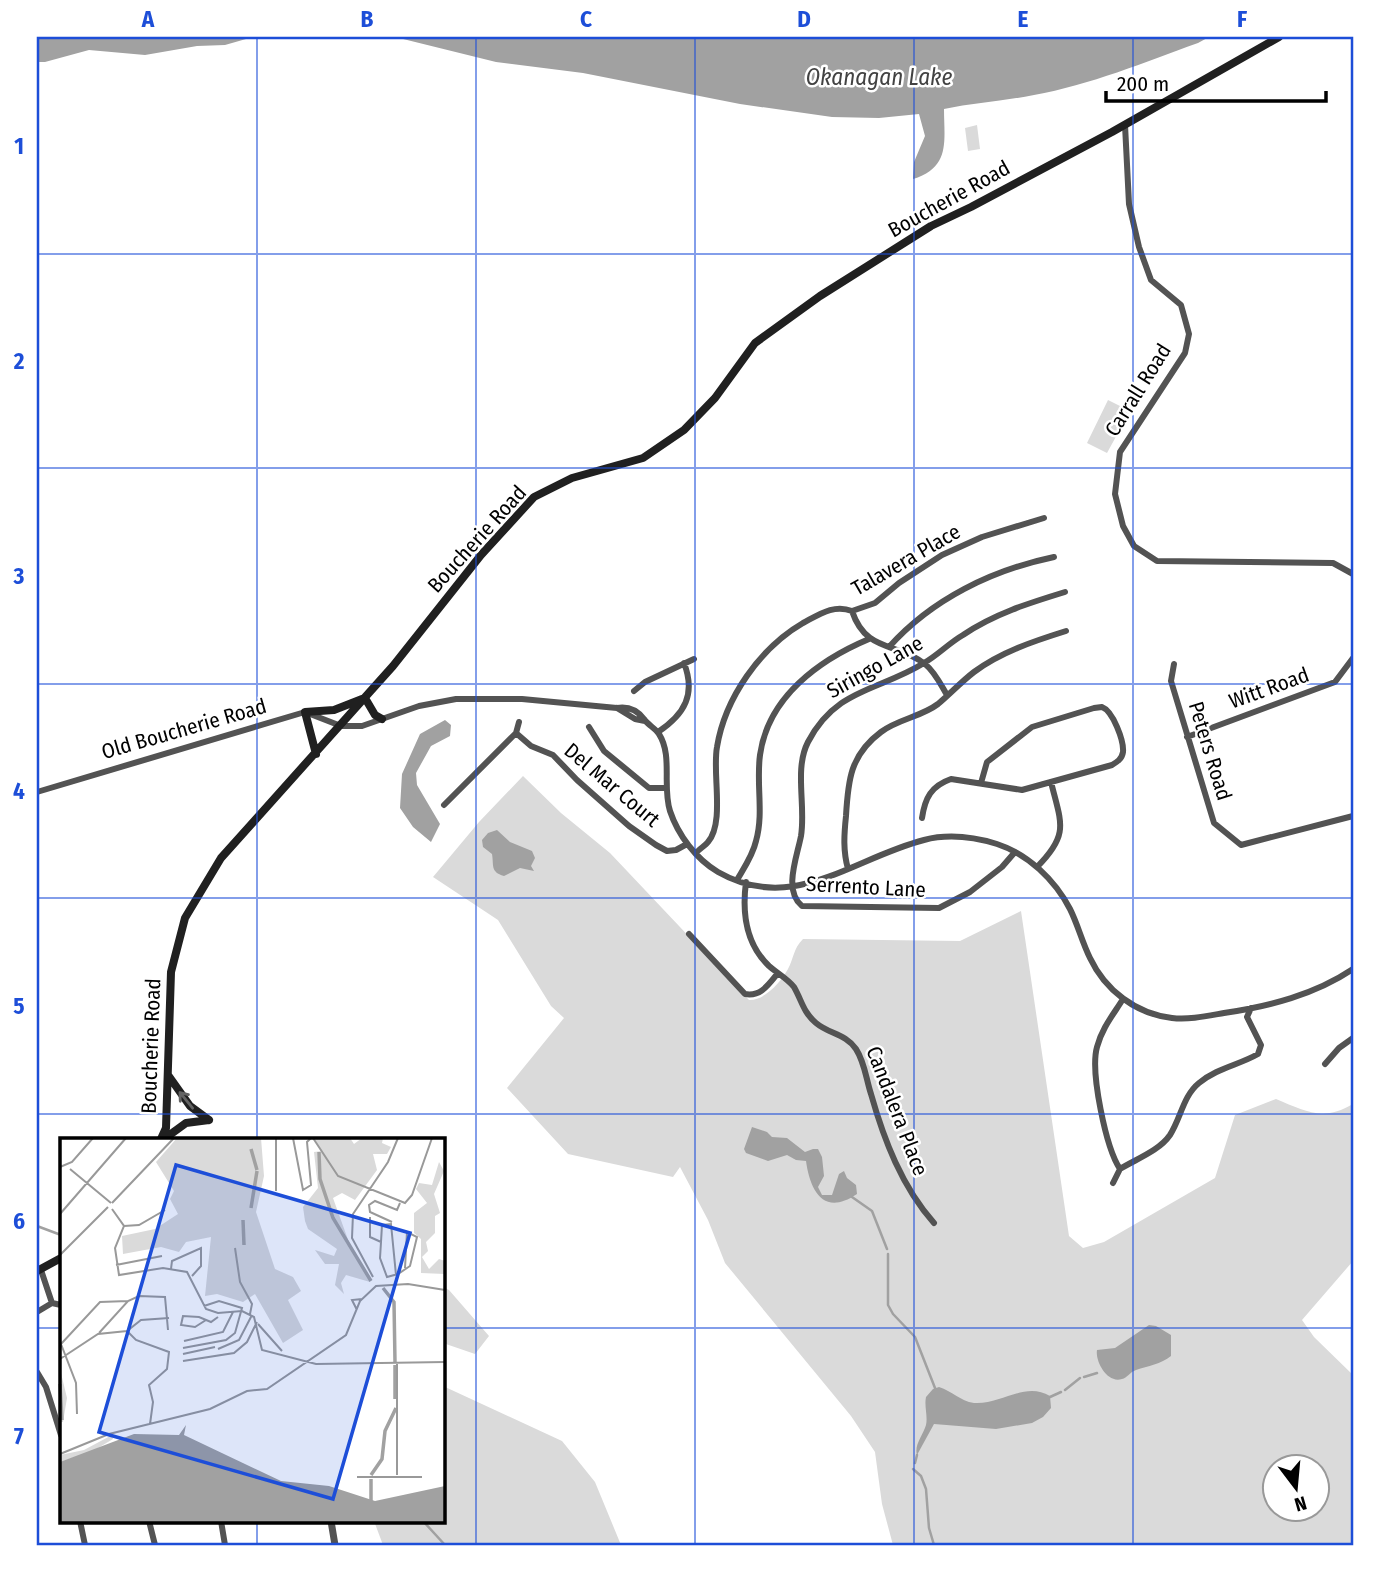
<svg xmlns="http://www.w3.org/2000/svg" width="1390" height="1582" font-family="'Fira Sans Condensed',sans-serif">
	<rect width="100%" height="100%" fill="#fff"/>
	<path fill="#dadada" fill-rule="evenodd" d="M977,125l3,24 -12,2 -3,-23z
		M1108,400l22,11 -23,42 -20,-10z
		M523,776l38,37 49,40 139,147c15,1 32,-18 39,-31 6,-11 5,-20 15,-30l157,2 61,-30 48,325 14,12 21,-6 111,-64 20,-63 41,-16c29,12 47,23 77,5v157l-51,59 12,17 39,38v170h-460l-11,-41 -7,-52 -24,-36 -126,-153 -17,-43 -28,-53 -7,10 -105,-23 -61,-66 57,-70 -13,-12 -53,-86 -65,-43 46,-55zM1274,1466h42v42h-42z
		M443,1287l6,3 40,46 -14,18 -32,-11z
		M443,1386l119,55 33,41 26,63h-238l-9,-24h69z"/>
	<path fill="#a1a1a1" d="M37,37h216l-28,8 -28,1 -52,9 -56,-5 -44,12h-8z
		M395,37h814l-11,6c-53,19 -108,42 -164,52 -30,6 -60,8 -90,14 0,32 7,58 -31,70l1,-17 11,-26 -6,-22 -40,4 -47,-1 -92,-13 -157,-31 -87,-11z
		M445,720l6,5 -1,11 -19,10 -15,27 1,12 23,39 -9,18 -18,-15 -13,-19 2,-34 18,-40z
		M497,830l13,12 22,9 3,7 -4,8 3,5 -14,-3 -16,8c-14,-4 -10,-11 -12,-22l-9,-7 -1,-7 6,-7z
		M752,1127l15,5 5,5 15,1 18,14 8,-3h5l4,8 2,19 -6,11 4,8h10l7,-21 5,-3 3,7 9,7 1,9c-34,23 -47,-4 -51,-33l-10,-1 -9,-5 -19,6 -22,-8 -2,-4z
		M1149,1325l7,1 15,9v21c-10,8 -23,10 -35,14 -6,2 -9,8 -14,9 -15,5 -27,-18 -25,-29l18,-2z
		M939,1387c13,4 21,14 35,16 27,2 51,-22 76,-7l1,12 -8,9 -11,6 -36,6 -62,-5 -17,31c-3,-10 6,-20 9,-30 2,-9 -2,-19 0,-28l7,-8z"/>
	<g fill="none" stroke-linecap="round" stroke-linejoin="round">
		<path stroke="#a1a1a1" stroke-width="2.5" d="M852,1197l20,14 15,38
			M37,1226l24,9
			M888,1254v51l5,9 22,23 20,51
			M1084,1377l13,-4
			M1065,1390l15,-12
			M1050,1397l11,-5
			M915,1463l2,-8
			M913,1469l8,7 5,13 3,39 5,17
			M423,1521l22,24"/>
		<path stroke="#535353" stroke-width="6" d="M1125,125l4,79 10,43 12,33 30,25 8,29 -4,19 -65,99 -5,42 8,32 11,20 23,15 176,2 20,11
			M852,611c14,42 45,31 73,53 10,8 16,21 22,31
			M889,647c43,-48 103,-77 165,-90
			M1174,664l-3,17 43,142 27,22 112,-29
			M634,691l11,-9 49,-23
			M617,708l18,11 10,2
			M589,727l15,24 45,37h16
			M658,732c27,-18 38,-38 26,-69
			M516,733l15,13 22,9 24,25 52,46 27,19 11,6 9,-1 11,-6
			M1187,737l148,-55 18,-24
			M37,792l268,-80 36,14h21l57,-20 37,-7h66l95,9c12,-2 20,2 27,11 4,6 11,9 15,15 14,22 3,52 11,77 8,24 26,48 48,61 75,43 135,-14 206,-32 23,-6 50,-3 73,4 31,10 58,36 73,65 8,16 12,33 20,49 15,32 46,56 82,60 17,2 35,-2 52,-5 46,-7 90,-18 129,-44
			M444,805l72,-72 3,-11
			M922,818c3,-20 9,-32 29,-39l71,11 90,-25c5,-3 10,-6 11,-13 1,-11 -10,-41 -21,-45l-8,1 -62,19 -45,35 -6,21
			M1015,852l-13,15 -32,25 -31,16 -137,-2c-19,-15 -5,-49 -1,-70 5,-30 -7,-67 7,-94 28,-54 71,-51 116,-79 14,-8 25,-20 39,-28 31,-21 66,-32 102,-43
			M696,853c3,-4 9,-7 12,-11 17,-20 4,-69 9,-95 8,-49 43,-99 86,-124 17,-9 31,-19 49,-12l23,-8 24,-20 43,-28 40,-18 62,-19
			M1037,867c33,-33 24,-44 14,-85
			M848,869c-5,-18 -4,-34 -2,-53 2,-35 4,-61 35,-84 17,-13 40,-15 57,-28 12,-10 23,-22 36,-32 27,-20 60,-31 92,-41
			M737,880c7,-12 16,-25 19,-39 8,-28 0,-57 4,-86 8,-58 59,-95 109,-116
			M746,882c-4,30 0,62 23,84 8,7 19,13 25,21 8,14 9,25 22,36 13,11 30,11 40,26 9,14 10,30 15,45 13,46 31,93 63,129
			M689,934l56,60c16,3 24,-10 33,-21
			M1123,999c-10,16 -21,29 -26,48 -7,25 9,101 23,122 16,-10 39,-18 50,-34 11,-17 13,-39 29,-52 18,-15 40,-18 59,-29l3,-9 -14,-28 4,-9
			M1325,1064l14,-16 14,-10
			M1113,1183l7,-14
			M41,1270l11,33
			M37,1312l15,-9 9,2
			M37,1372l9,15 15,48
			M80,1521l5,24
			M149,1521l6,24
			M221,1521l4,24"/>
		<path stroke="#535353" stroke-width="7" d="M331,1521l4,24"/>
		<path stroke="#202020" stroke-width="8" d="M365,698l10,17 7,4
			M316,754l-11,-42 29,-2 28,-11
			M168,1075l22,31 19,14
			M161,1139l5,-11 5,-156 14,-54 36,-60 172,-192 88,-111 53,-58 38,-19 71,-20 41,-28 31,-32 40,-55 65,-47 111,-70 40,-19 141,-75 167,-95
			M164,1139l22,-16 23,-3
			M37,1271l24,-13"/>
	</g>
	<defs><path id="oneway-shaft" d="M-6 0H5M1.5-3L5.5 0L1.5 3" fill="none" stroke-width="1.6" stroke-linecap="round" stroke-linejoin="round" transform="scale(1.75)"/></defs>
	<use stroke="#636363" href="#oneway-shaft" transform="translate(186 1100) rotate(-129)"/>
	<path fill="none" stroke="#1d4ed8" stroke-width="2" stroke-opacity="0.55" d="M257,37v1102M476,37v1508M695,37v1508M914,37v1508M1133,37v1508M37,254h1316M37,468h1316M37,684h1316M37,898h1316M37,1114h1316M37,1328h24M443,1328h910M257,1521v24"/>
	<g text-anchor="middle" dominant-baseline="central" stroke-width="5" stroke-linejoin="round" paint-order="stroke">
		<g font-size="21" fill="#000" stroke="#fff">
			<text transform="translate(949 199) rotate(-29)">Boucherie Road</text>
			<text transform="translate(1138 390) rotate(-58)">Carrall Road</text>
			<text transform="translate(477 539) rotate(-48)">Boucherie Road</text>
			<text transform="translate(906 560) rotate(-30)">Talavera Place</text>
			<text transform="translate(875 667) rotate(-29)">Siringo Lane</text>
			<text transform="translate(1269 688) rotate(-20)">Witt Road</text>
			<text transform="translate(184 729) rotate(-16)">Old Boucherie Road</text>
			<text transform="translate(1210 751) rotate(73)">Peters Road</text>
			<text transform="translate(612 785) rotate(40)">Del Mar Court</text>
			<text transform="translate(866 887) rotate(3)">Serrento Lane</text>
			<text transform="translate(151 1046) rotate(-88)">Boucherie Road</text>
			<text transform="translate(897 1111) rotate(69)">Candalera Place</text>
		</g>
		<g font-size="23" font-style="italic" fill="#424242" stroke="#fff">
			<text x="879" y="77">Okanagan Lake</text>
		</g>
	</g>
	<g transform="translate(60 1138)">
		<rect width="385" height="385" fill="#fff"/>
		<path d="M117,0h84l3,38 -8,36 19,57 18,8 8,14 -13,9 15,30 -20,13 -28,-49 -12,8 -26,-8 -12,2 6,-59 -25,5 -7,10 -18,-5 -38,7 -1,-18 33,-7 23,-15 -8,-15 4,-8 -18,-29zM254,0h36l4,6 8,-6h21l-1,5 9,4 -4,7h-14l4,16 -22,30 -13,-7 -9,5 18,50 19,34 -24,-7 -5,8 3,11 -9,-9 4,-21h-14l-10,-14 19,6 3,-7 -29,-20 -3,-8 -2,-14 15,-19 -4,-36 8,-1zM379,24l5,9 -10,23 6,19 -5,3v17l-9,9 2,9 -6,6 7,12 10,-10 6,2v13l-24,-1v-34l-7,-6v-20l13,-10 -11,-14 3,-6 13,2zM0,231l7,29 -4,24h-3zM52,297l1,4 -20,12 -33,11v-7l24,-5z" fill="#dadada"/>
		<path d="M126,287l-2,10 97,46 48,5 46,15 70,-15v37h-385v-61l74,-28 45,1z" fill="#a1a1a1"/>
		<path fill="none" stroke="#a1a1a1" stroke-width="3.5" d="M191,11l6,21M259,14l1,27 13,39 38,63M191,70l6,-37M183,82l1,25M323,150l11,14 1,60M335,227v34M0,246l2,36M311,337l11,-16 3,-28 11,-23M311,363v-22"/>
		<path fill="none" stroke="#999" stroke-width="2" d="M216,0v53M233,0l10,52 8,-5 -4,-43 4,-4M253,0l25,38 67,27 7,-8 20,-57M0,29l12,-5 21,-24M10,31l41,34M52,65l62,-65M52,71l12,17 -9,22 4,27 44,-7 24,4 19,37 12,4 24,-2 12,6 8,33 54,14 129,-2M0,76l66,-76M310,79v20l11,5 -1,16 7,19 11,-3 12,-8 7,-29 -10,-5 -2,36M332,84l-22,-10 -1,-7 6,-4 22,9 3,-7M64,88l15,-1 26,-15M321,104l1,-17 9,-1 5,51M175,110l5,34 12,22 -2,10M0,117l48,-48M56,127l46,-9M111,131l1,-8 29,-13v18l-9,10M313,139l-21,-39 1,-24 35,-52 10,-24M297,172l-5,-10 10,-1M146,182l-11,7 -14,-2 2,-9 16,1 12,5 7,-5M198,186l24,27M67,193l9,9 33,12 -2,17 -18,16 4,17 -3,22M39,195l29,-32 11,-5 26,1 3,33M124,203l39,-9 10,-20M123,210l43,-8 9,-7 7,-25 -23,-7 -15,5M158,211l21,-9 13,-25M123,216l32,-7M0,221l38,-25 29,-3 14,-11 28,-2M123,223l51,-8 13,-11 10,-20M337,225v112M17,276l-1,-31 -15,-39 39,-42 28,-1M0,316l49,-20 101,-25 37,-18 20,-2 79,-54 14,-34 16,-15 32,-2 37,6M297,339h65"/>
		<path fill="#1d4ed8" fill-opacity="0.15" stroke="#1d4ed8" stroke-width="3.5" d="M116,27l234,68 -77,266 -234,-67z"/>
		<rect width="385" height="385" fill="none" stroke="#000" stroke-width="3.5"/>
	</g>
	<rect width="1390" height="1582" fill="none" stroke="#ffffff" stroke-width="77"/>
	<g transform="translate(1296 1488) rotate(164)"><circle r="33" fill="#ffffff" stroke="#999999" stroke-width="2"/>
	<path d="M0-5L12 26L0 18L-12 26Z" fill="#000000"/>
	<text y="-10" font-size="19" font-weight="bold" text-anchor="middle" fill="#000000">N</text>
	</g>
	<path d="M1106 91v10h220v-10" fill="none" stroke="#000000" stroke-width="3.5"/>
	<text x="1117" y="91" font-size="21" fill="#000000" stroke="#ffffff" stroke-width="5" paint-order="stroke">200 m</text>
	<rect x="38" y="38" width="1314" height="1506" fill="none" stroke="#1d4ed8" stroke-width="2.5"/>
	<g font-size="23" text-anchor="middle" font-weight="bold" fill="#1d4ed8">
		<text x="148" y="27">A</text>
		<text x="367" y="27">B</text>
		<text x="586" y="27">C</text>
		<text x="804" y="27">D</text>
		<text x="1023" y="27">E</text>
		<text x="1242" y="27">F</text>
		<text x="19" y="154">1</text>
		<text x="19" y="369">2</text>
		<text x="19" y="584">3</text>
		<text x="19" y="799">4</text>
		<text x="19" y="1014">5</text>
		<text x="19" y="1229">6</text>
		<text x="19" y="1444">7</text>
	</g>
</svg>
